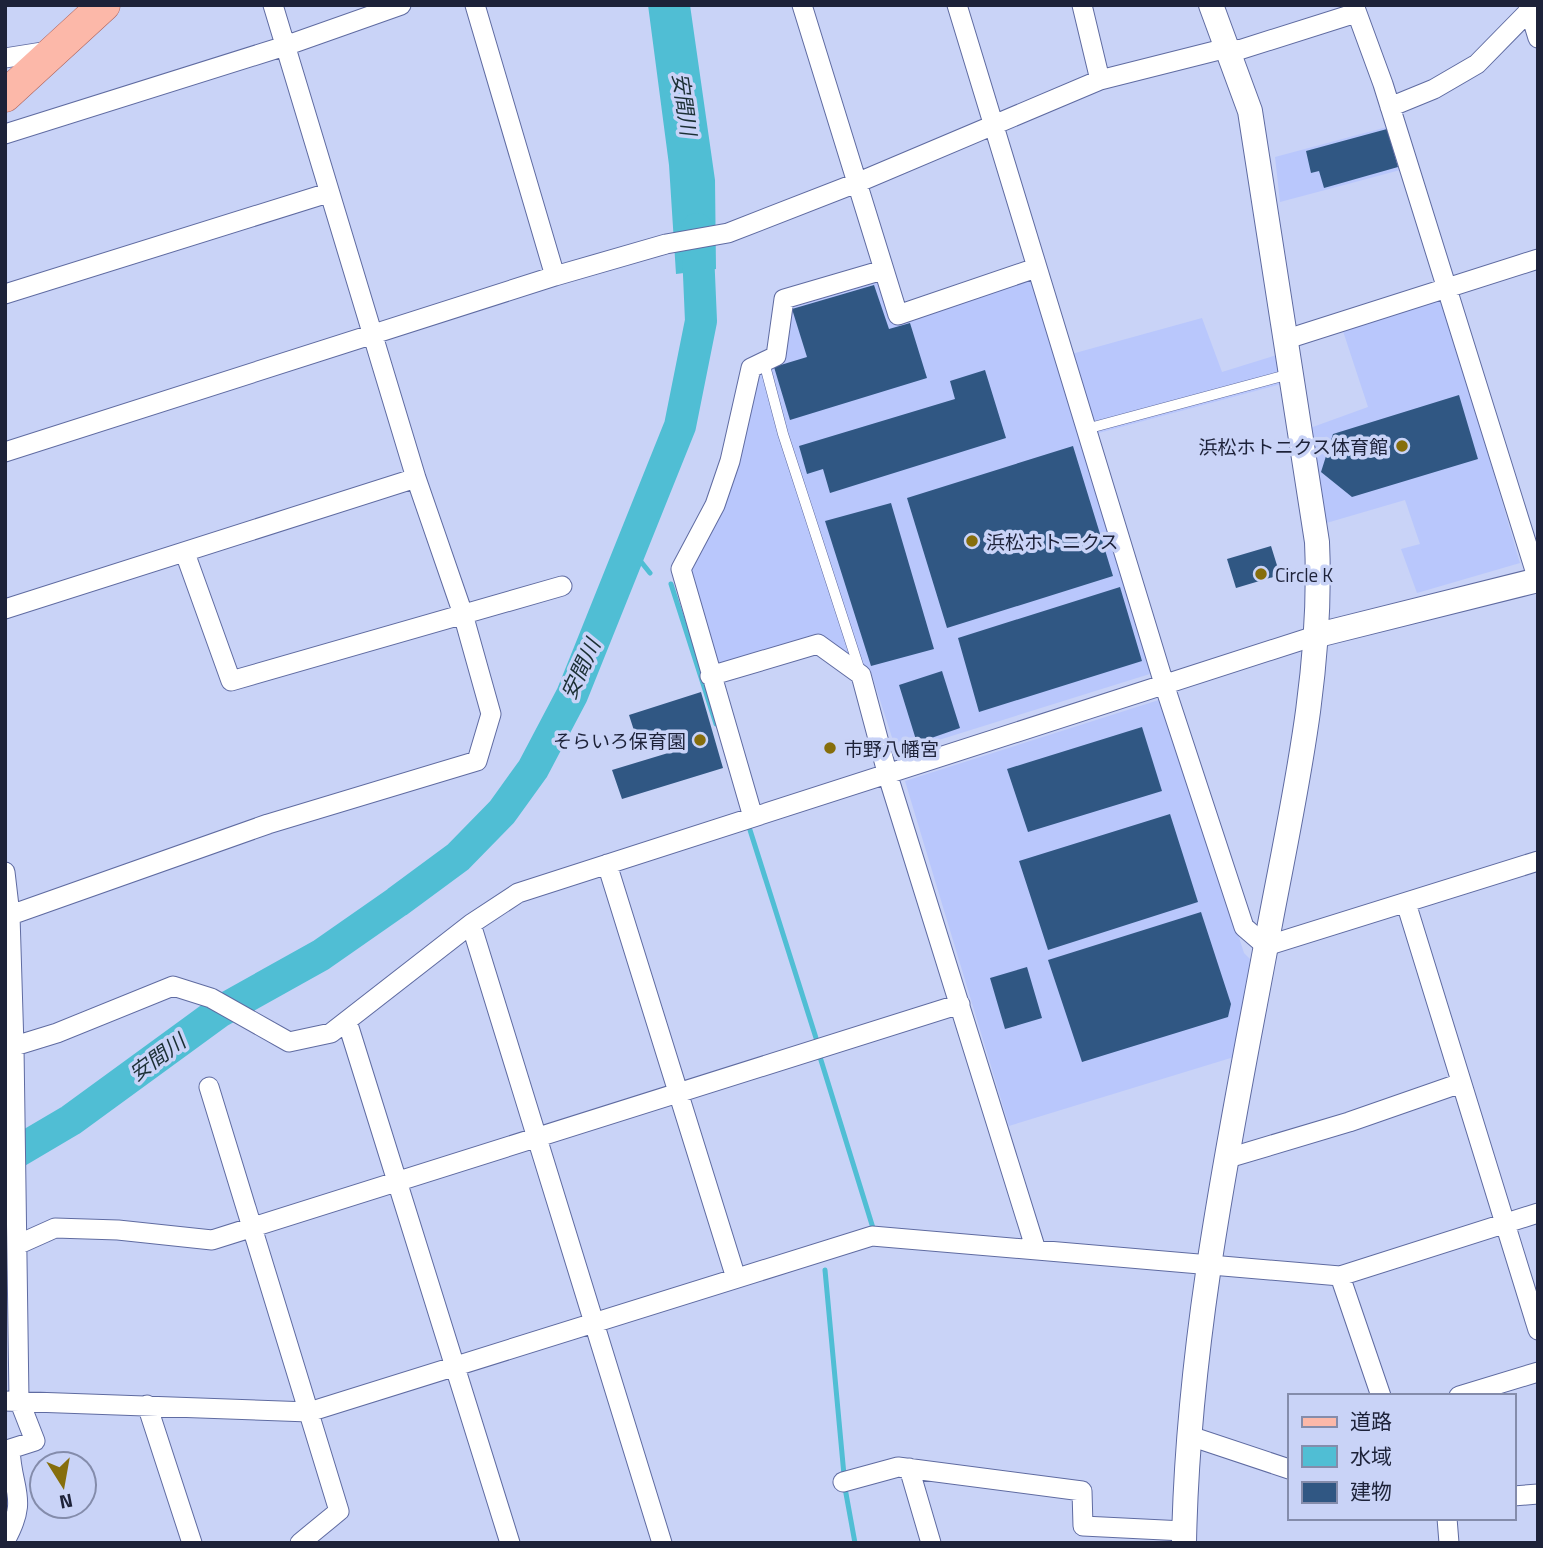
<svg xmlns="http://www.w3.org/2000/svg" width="1543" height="1548" font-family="'Titillium Web','Noto Sans JP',sans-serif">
	<rect width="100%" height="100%" fill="#c9d3f7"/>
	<path fill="#b9c7fc" d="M1391,126l13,43 -124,33 -5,-45z
		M879,277l16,44 137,-41 25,78 145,-40 20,54 58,-18 5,29 -205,55 73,235 -256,80 -26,-81 -56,-38 -97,31 -29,-93 67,-201 16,-6 17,-60z
		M1441,295l79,268 -103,30 -16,-44 19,-5 -15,-44 -82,24 -13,-96 58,-21 -27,-82z
		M1162,699l82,254 7,7 -17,97 -225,69 -104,-345z"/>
	<path fill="#50bed4" d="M648,5h42l25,175 1,89 -40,5 -7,-109z"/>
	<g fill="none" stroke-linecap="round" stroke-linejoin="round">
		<path stroke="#50bed4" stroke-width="5" d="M630,548l20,25
			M671,584l45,140
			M750,830l66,208
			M820,1057l53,171 -2,1
			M825,1270l19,205
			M845,1488l10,55"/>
		<path stroke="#50bed4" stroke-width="32" d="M5,1159l66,-39 148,-108 102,-57 76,-53 61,-45 44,-45 31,-43 39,-74 108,-269 21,-105 -4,-92"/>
	</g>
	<path fill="#305783" d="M1387,129l11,38 -74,21 -5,-17 -8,2 -5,-22z
		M874,285l15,44 21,-6 17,55 -137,42 -16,-53 33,-10 -15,-48z
		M985,370l21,68 -176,55 -7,-24 -16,5 -8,-28 156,-47 -5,-18z
		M1459,395l19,64 -126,38 -31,-25 12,-38z
		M1073,446l40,130 -166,52 -40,-130z
		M891,503l43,146 -63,17 -46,-145z
		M1271,546l9,29 -44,13 -9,-29z
		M1120,587l22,74 -163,51 -21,-74z
		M942,671l18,57 -43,15 -18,-58z
		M701,692l22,76 -101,31 -10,-29 76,-23 -5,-14 -44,13 -10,-31z
		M1142,727l20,64 -134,41 -21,-63z
		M1170,814l28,88 -150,48 -29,-89z
		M1201,912l30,92 -3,13 -146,45 -34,-102z
		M1027,967l15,51 -37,11 -15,-51z"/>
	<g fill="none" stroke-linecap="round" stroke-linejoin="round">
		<g stroke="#5f6ba1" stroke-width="11">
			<path id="service" d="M764,362l19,72 77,237
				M1086,429l204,-55"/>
		</g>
		<g stroke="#5f6ba1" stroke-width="21">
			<path id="minor" d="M475,5l80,271
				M802,5l96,310 138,-47
				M957,5l208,682 79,240 22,19 272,-85
				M1082,5l18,75
				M1354,5l29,79 155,496
				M1528,5l10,33
				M5,58l50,-8
				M1390,107l44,-18 43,-25 52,-53 9,-3
				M5,134l280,-88 116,-41
				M5,294l323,-101
				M1284,340l254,-81
				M5,452l550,-176 111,-32 62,-11 131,-51 241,-102 127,-32 12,2 117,-37
				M185,553l46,128 331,-95
				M5,609l411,-131
				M710,676l108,-32 43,31 27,101 147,471
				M753,817l-72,-248 34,-64 15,-44 21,-93 25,-12 8,-57 99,-29
				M607,864l129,414
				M5,872l5,43 4,132 5,353 16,41 -25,8c2,43 19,49 -5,92
				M1406,903l132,427
				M5,917l263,-93 209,-63 14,-47 -28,-100 -47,-136 -143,-473
				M471,924l191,619
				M347,1021l163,522
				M5,1049l52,-16 116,-47 38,12 78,44 42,-9 140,-109 47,-31 800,-258
				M209,1087l130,424 -39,32
				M1225,1159l124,-37 112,-39
				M17,1245l38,-17 63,2 94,10 748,-236
				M1340,1276l41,120
				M1459,1396l79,-24
				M5,1401l304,11 563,-176 468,40 198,-63
				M147,1405l45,138
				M1190,1436l99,33
				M909,1468l22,75
				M843,1482l55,-15 184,24 1,35 101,5
				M1513,1496l25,-2
				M1447,1518l2,25"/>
		</g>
		<g stroke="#5f6ba1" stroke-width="26">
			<path id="tertiary" d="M1318,635l220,-55
				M1184,1543c4,-210 48,-414 86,-619 24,-127 53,-252 47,-382l-67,-431 -39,-106"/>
		</g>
		<g stroke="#ad645d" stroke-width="33">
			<path id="primary" d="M5,96l99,-91"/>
		</g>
		<use href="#service" stroke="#fff" stroke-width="10"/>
		<use href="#minor" stroke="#fff" stroke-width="19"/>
		<use href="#tertiary" stroke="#fff" stroke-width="24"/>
		<use href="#primary" stroke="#fcb8a9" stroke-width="32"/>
	</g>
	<g fill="#866e0c" stroke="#c9d3f7" stroke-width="2.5">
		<circle cx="1402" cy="446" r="7"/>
		<circle cx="972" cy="541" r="7"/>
		<circle cx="1261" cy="574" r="7"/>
		<circle cx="700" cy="740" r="7"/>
		<circle cx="830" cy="748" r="7"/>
	</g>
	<g text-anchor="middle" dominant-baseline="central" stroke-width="7" stroke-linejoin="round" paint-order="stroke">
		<g font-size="19" fill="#1d2239" stroke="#c9d3f7" text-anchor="start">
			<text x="1388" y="446" text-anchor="end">浜松ホトニクス体育館</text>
			<text x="986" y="541">浜松ホトニクス</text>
			<text x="1275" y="574">Circle K</text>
			<text x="686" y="740" text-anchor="end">そらいろ保育園</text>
			<text x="844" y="748">市野八幡宮</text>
		</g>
		<g font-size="21" font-style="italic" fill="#1b2f34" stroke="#c9d3f7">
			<text transform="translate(685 104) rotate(82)">安間川</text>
			<text transform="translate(580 669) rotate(-65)">安間川</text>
			<text transform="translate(157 1057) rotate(-36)">安間川</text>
		</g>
	</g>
	<rect width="1543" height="1548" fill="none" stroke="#1d2239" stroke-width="14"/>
	<rect x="1288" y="1394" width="228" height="126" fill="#c9d3f7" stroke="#848cab" stroke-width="2"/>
	<rect x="1302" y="1417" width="35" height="10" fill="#fcb8a9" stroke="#848cab" stroke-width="2"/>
	<text x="1350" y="1429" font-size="21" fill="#1d2239">道路</text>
	<rect x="1302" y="1446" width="35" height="21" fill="#50bed4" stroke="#848cab" stroke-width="2"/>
	<text x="1350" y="1464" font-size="21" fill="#1d2239">水域</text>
	<rect x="1302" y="1482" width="35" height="21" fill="#305783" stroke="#848cab" stroke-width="2"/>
	<text x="1350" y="1499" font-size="21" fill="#1d2239">建物</text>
	<g transform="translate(63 1485) rotate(169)"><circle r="33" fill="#c9d3f7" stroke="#848cab" stroke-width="2"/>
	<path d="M0-5L12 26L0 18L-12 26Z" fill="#866e0c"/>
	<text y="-10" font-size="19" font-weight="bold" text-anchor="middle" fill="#1d2239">N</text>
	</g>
</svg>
